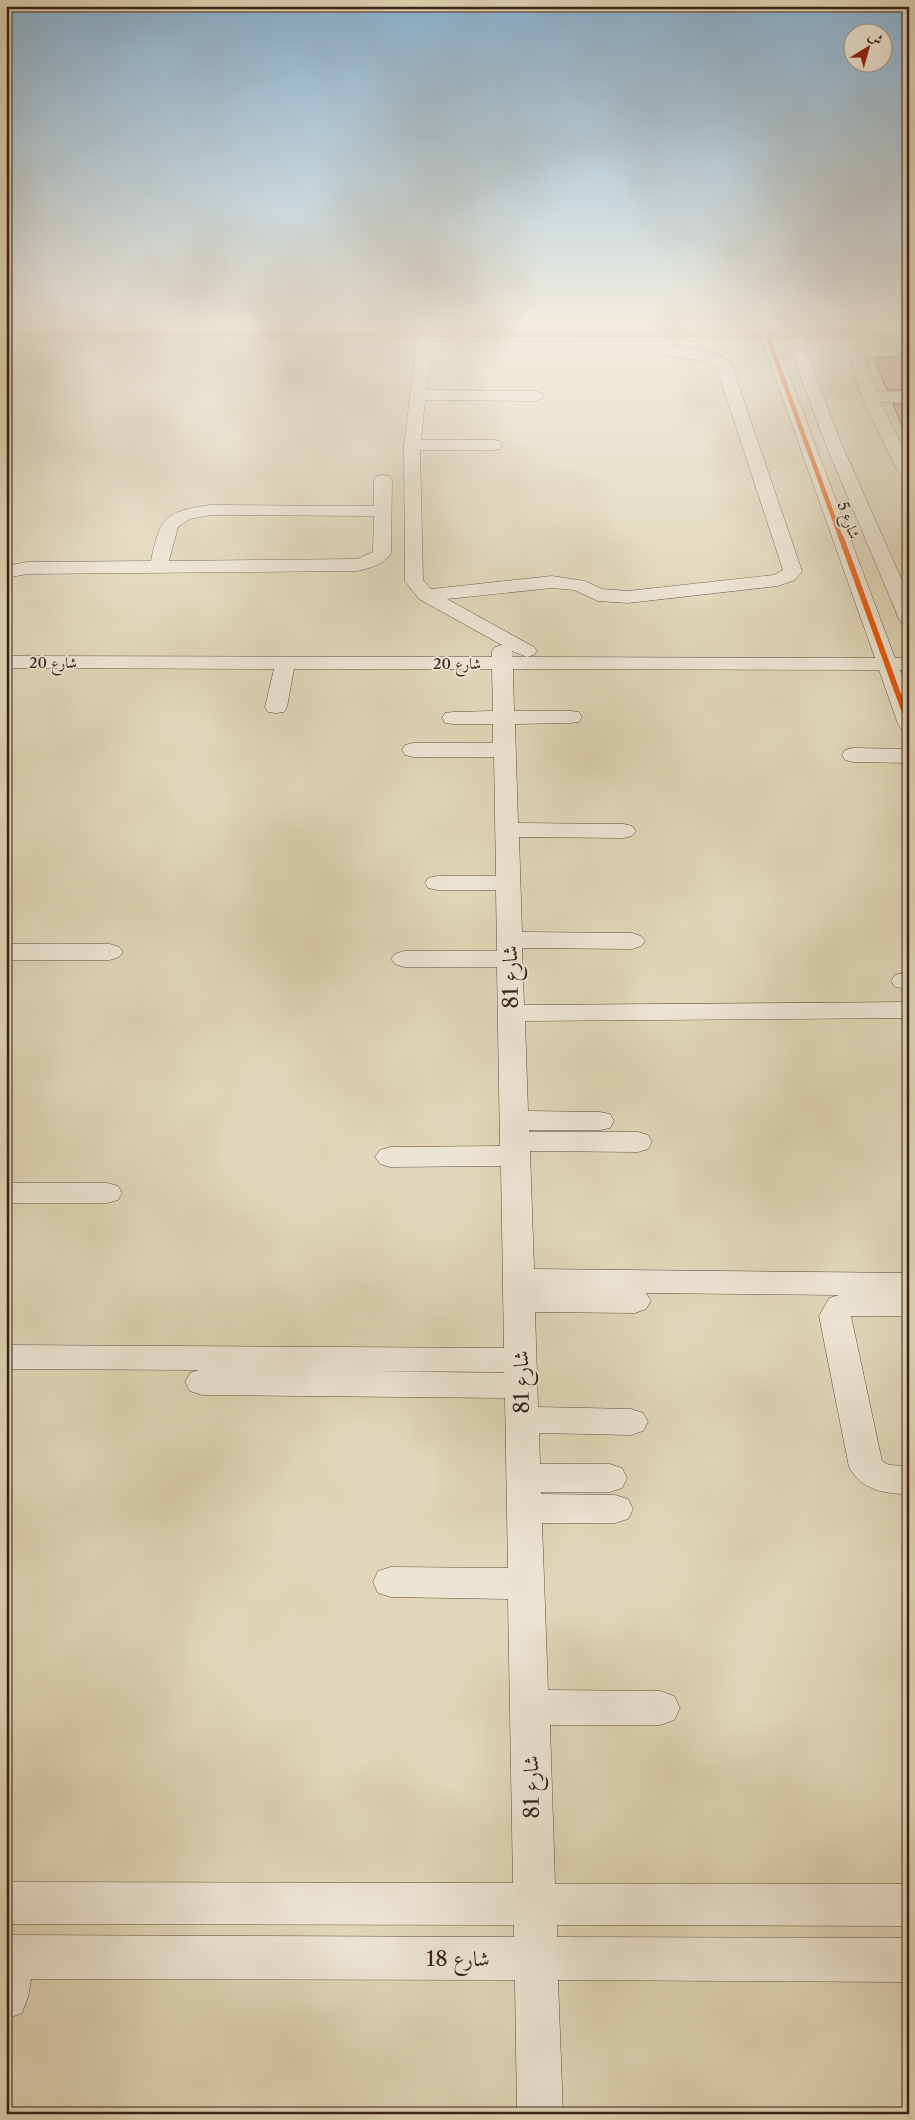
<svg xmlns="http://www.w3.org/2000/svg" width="915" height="2120" font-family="'Libre Caslon Text',Amiri,serif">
	<rect width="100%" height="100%" fill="#e1d6b9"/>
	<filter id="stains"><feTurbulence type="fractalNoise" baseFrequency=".004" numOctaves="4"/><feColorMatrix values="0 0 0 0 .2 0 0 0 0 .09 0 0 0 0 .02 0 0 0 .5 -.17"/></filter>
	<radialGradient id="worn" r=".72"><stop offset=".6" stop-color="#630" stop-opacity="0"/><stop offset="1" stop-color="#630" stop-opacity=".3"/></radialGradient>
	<path fill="#d69289" stroke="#382117" d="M901,353h8v37h-22l-13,-32 23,-1z
		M893,404h16v36h-1z"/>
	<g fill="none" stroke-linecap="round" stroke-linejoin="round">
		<g stroke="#624e40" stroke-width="1">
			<path id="minor" d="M756,324h14l3,7h11l-3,-7h14l3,7 111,1v8h-107l40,105 67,151v29l-7,-2 -3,-4 -73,-174 -39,-105h-11l119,318h14v12h-9l9,25v35l-8,-1 -3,-5 -19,-54 -366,-1 1,42h57l8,1 3,5 -3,5 -8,1 -56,1 3,99 106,1 8,2 4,5 -4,5 -8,2 -105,-1 3,95 110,1 9,3 4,5 -4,5 -9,3 -110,-1 2,57 385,-3v16l-384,3 3,90 72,1 10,2 4,7 -4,7 -10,2h-71v2h109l10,3 4,7 -4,7 -10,3 -108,-1 4,118 375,4v43h-58l31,145 7,4 20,1v28c-24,0 -48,-4 -60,-27l-30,-151 10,-18 10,-3 -193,-2 5,8 -5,8 -11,4 -100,-1 3,95 93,2 12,4 5,9 -5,9 -12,4 -92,-2 1,31h70l12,4 5,10 -5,10 -12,4h-69v2l74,1 13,4 5,10 -5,10 -13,4h-73l6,167 112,1 14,5 6,12 -6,12 -14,5h-110l5,159h354v42l-352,-1v12l352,1v44l-351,-2 5,134h-46l-2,-134 -484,-1 -3,18 -6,16 -16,6v-84l508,2v-12l-508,-1v-42l507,1 -5,-284 -117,-2 -13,-4 -5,-11 5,-11 13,-4 117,1 -3,-170 -303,-3 -12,-4 -5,-9 5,-9 9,-3 -193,-1v-24l498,3 -3,-182 -111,1 -10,-3 -5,-7 5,-7 10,-3 110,-1 -3,-179h-93l-9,-3 -4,-5 4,-5 9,-3h93l-1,-61h-59l-9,-2 -3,-5 3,-5 9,-2h59l-2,-119h-81l-8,-2 -3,-5 3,-5 8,-2h80v-19h-40l-8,-1 -3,-5 3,-5 8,-1 40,-1 -1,-42h-198l-7,38 -3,5 -8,1 -8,-1 -3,-5 9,-38 -268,-1v-12l486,1v-6l3,-4 7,-2 -83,-46 -14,-18 -1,-136 13,-105 -411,-1v-8h752zM432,340h330l113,318 -348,-1 7,-2 3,-4 -3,-4 -87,-48 105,-11 22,2 24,11 30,2 150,-17 17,-6 7,-9 -71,-208c-10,-13 -52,-18 -67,-14l-2,3 2,3c18,5 35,2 52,11l67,204 -9,5 -146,16 -26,-2 -17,-8 -33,-5 -121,13 -8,-9 -3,-130h74l6,-1 2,-4 -2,-4 -6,-1h-73l4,-40 110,1 6,-2 2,-3 -2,-3 -6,-2 -109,-1zM512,651l15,6h-15zM369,1371l135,1v1z
				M868,347l29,2 2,3 -2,3 -33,2 12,35h33v10h-29l29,57v18l-6,-1 -6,-6 -35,-73 -13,-41 5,-6z
				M383,475l6,1 3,4 -1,73c-8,12 -20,15 -34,18l-330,3 -21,4v-12l21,-4 124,-1c9,-44 14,-50 60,-56l163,1v-26l3,-4zM211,515l163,1 -1,36 -16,7 -188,2 9,-34 12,-8z
				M853,748l56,1v14l-56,-1 -8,-2 -3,-5 3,-5z
				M6,944h104l9,3 4,5 -4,5 -9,3h-104z
				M904,973h5v16l-14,-2 -4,-6 4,-6z
				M6,1183h101l11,3 4,7 -4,7 -11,3h-101z"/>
		</g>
		<use href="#minor" fill="#ece4d2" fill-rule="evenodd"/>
		<g stroke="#ece4d2" stroke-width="6">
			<path id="cycleway-far1" d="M763,324l78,214
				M6,335l903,1"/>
		</g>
		<g stroke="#ece4d2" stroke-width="8">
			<path id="cycleway" d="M841,537l68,187"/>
		</g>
		<use href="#cycleway-far1" stroke="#e8590c" stroke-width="4.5"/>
		<use href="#cycleway" stroke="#e8590c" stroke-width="5.5"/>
	</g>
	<linearGradient id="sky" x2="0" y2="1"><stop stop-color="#89b5d6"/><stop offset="0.52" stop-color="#f2ede0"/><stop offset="1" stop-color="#f2ede0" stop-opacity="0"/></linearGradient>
	<rect width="915" height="621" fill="url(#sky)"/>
	<g text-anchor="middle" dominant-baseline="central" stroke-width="4" stroke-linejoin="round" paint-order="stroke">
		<g font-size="15" fill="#382117" stroke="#ece4d2">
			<text transform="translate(849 520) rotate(70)">شارع 5</text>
			<text x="53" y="662">شارع 20</text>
			<text x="457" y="663">شارع 20</text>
		</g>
		<g font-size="21" fill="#382117" stroke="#ece4d2">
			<text transform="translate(510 977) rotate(-91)">شارع 81</text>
			<text transform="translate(521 1382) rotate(-91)">شارع 81</text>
			<text transform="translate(531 1787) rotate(-91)">شارع 81</text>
			<text x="458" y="1958">شارع 18</text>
		</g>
	</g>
	<rect width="915" height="2120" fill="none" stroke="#e1d6b9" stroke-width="25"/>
	<rect x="8" y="8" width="900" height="2105" fill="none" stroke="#382117" stroke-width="2.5"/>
	<rect x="12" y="12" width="890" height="2095" fill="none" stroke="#382117"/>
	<g transform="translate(868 48) rotate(37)"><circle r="24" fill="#ece4d2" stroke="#a49687"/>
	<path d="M0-4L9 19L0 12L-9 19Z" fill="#8f2418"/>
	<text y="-8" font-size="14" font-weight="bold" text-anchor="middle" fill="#382117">ش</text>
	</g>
	<rect width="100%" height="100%" filter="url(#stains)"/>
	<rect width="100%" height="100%" fill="url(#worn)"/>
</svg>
